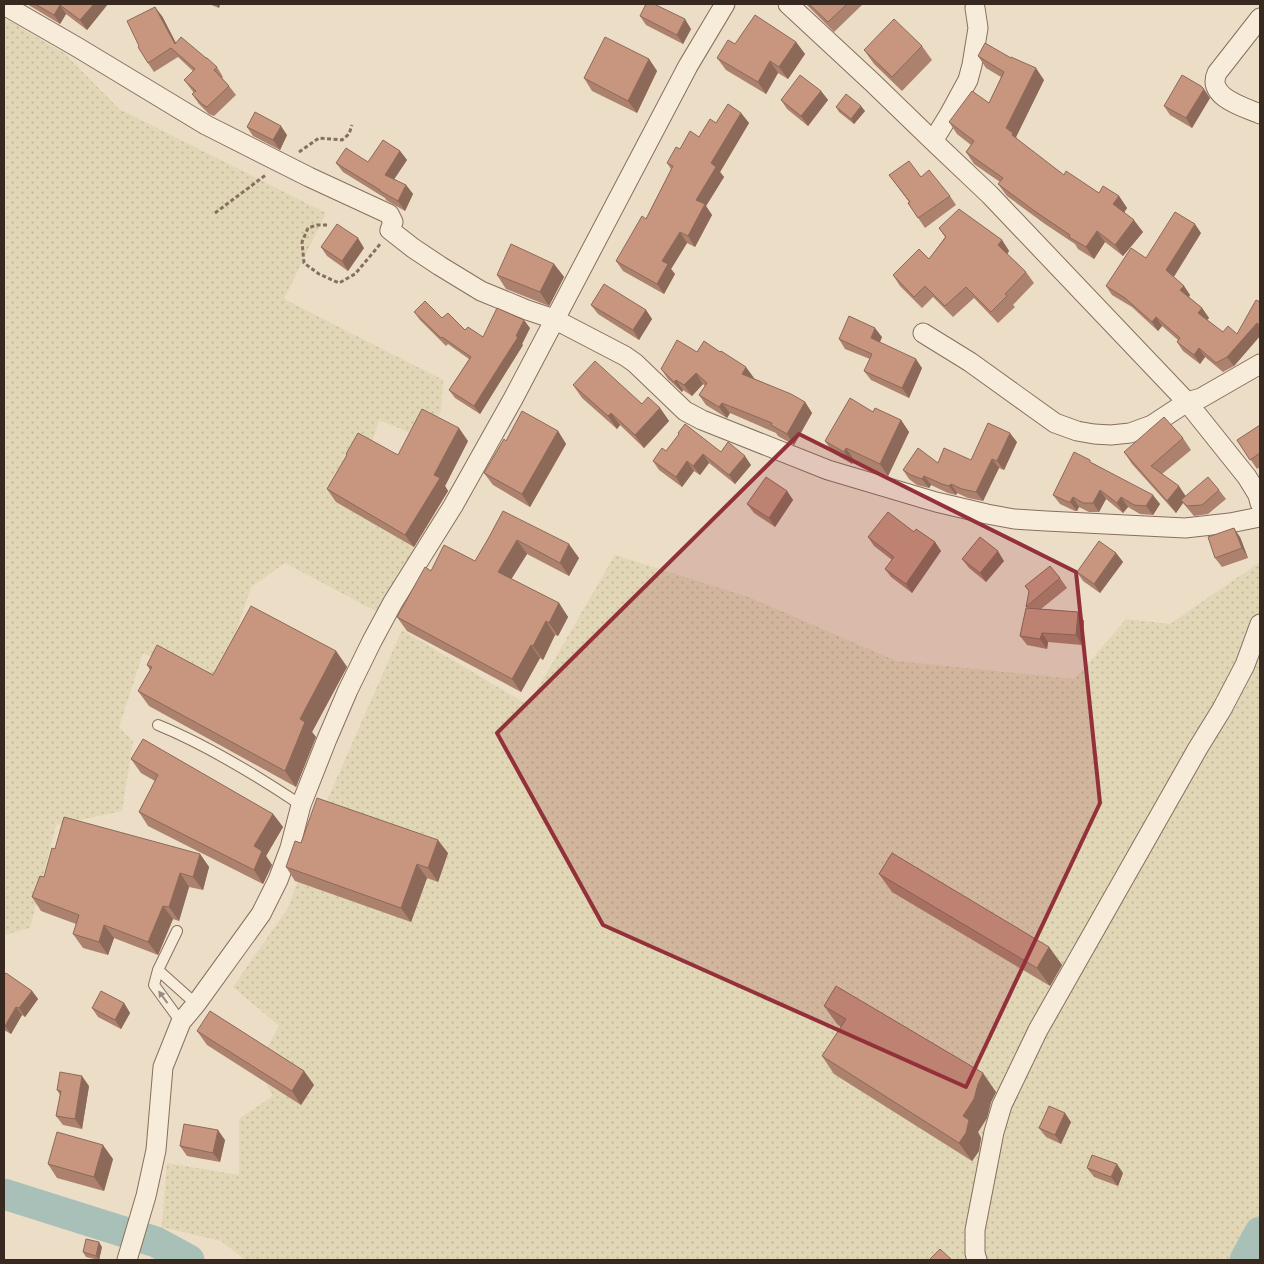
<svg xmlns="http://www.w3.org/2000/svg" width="1264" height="1264" font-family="Spectral,serif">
	<defs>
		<pattern id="farmland-dots" width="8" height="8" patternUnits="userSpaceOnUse" patternTransform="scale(1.25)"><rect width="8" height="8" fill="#e1d6b5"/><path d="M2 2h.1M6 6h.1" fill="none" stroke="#c2b89b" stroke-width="1.8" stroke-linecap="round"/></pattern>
	</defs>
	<rect width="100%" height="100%" fill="#ecddc7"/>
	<path fill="url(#farmland-dots)" d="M4,18l60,35 55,56 207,104 -42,86 159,81 -2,31 -16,28 -46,-19 -14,44 83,60 -63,92 -100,-53 -34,24 -30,90 -35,-4 -43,-20 -24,74 14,14 -11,70 -66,14 -26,103 -26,7z
		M615,555l136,43 145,63 179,18 51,-60 44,5 90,-62v698h-1015l-24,-19 -59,-14 5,-64 72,12v-56l34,-23 -16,-30 22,-40 -46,-39 55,-79 38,-105 76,-173 126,75z"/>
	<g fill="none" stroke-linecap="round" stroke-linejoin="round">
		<path stroke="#a8c0b7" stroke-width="31" d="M4,1194l152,48 33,18
			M1245,1260l15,-28"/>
		<g stroke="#876f5e" stroke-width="12">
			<path id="lane" d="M158,725c51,21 98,50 143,80
				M177,931l-19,39 -4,15 27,37
				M158,970l38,34"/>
		</g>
		<g stroke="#876f5e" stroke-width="21">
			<path id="street" d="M788,4l84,78 61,59 57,54 197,207 60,75 11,18 2,8
				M4,5l73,42 129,78 103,52 80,37 4,8 -3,8 23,18 27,18 41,25 46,19 27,9 71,37 10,7 50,48 17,9 126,50 108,32 51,12 27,5 32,2 139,7 45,-5 30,-6
				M1260,18l-43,55c-11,24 27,34 43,41
				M933,141l16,-26 19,-35 4,-15 6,-37 -3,-20
				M923,333l47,29 64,46 21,15 22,8 17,3 17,1 19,-2 22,-8 35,-23 14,-4 59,-34
				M127,1260l19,-64 10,-46 7,-83 18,-45 15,-18 65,-90 17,-34 12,-32 11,-43 26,-66 21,-49 24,-49 21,-39 60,-96 60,-107 175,-333 37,-62
				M977,1260l-2,-7v-23l19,-98 8,-27 36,-75 160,-282 24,-39 23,-44 15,-41"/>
		</g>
		<path stroke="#876f5e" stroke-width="3" stroke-dasharray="4 2.5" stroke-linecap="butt" d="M299,152l20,-14 23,2 7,-6 3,-9
			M215,213l52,-39
			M327,225h-10l-9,3 -6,14 2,21 15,11 20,9 16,-9 17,-20 9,-11"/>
		<use href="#lane" stroke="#f7ecda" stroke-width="10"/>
		<use href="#street" stroke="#f7ecda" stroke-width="19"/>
	</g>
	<path fill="#ac816d" d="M27,4h81l-21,26 -21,-16 -6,10z
		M209,4h11l-1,4z
		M806,4h57l-29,28z
		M162,16l14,27 41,24 6,10 -1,1 7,8 7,9 -22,21 -5,-2 -10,-10 -7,-10 2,-1 -10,-13 9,-9 -15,-14 -24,15 -6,-9 -9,-17z
		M640,16l51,13 -8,15 -37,-19z
		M796,42l9,12 -17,25 -10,-6 -12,21 -40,-24 -9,-12z
		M922,46l10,14 -30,31 -28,-27 -10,-14z
		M978,56l66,24 -28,57 2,4 46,34 35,18 20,3 8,12 -3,4 19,20 -20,24 -18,-14 -11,17 -16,-10 -3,-5 -30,-20 -38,-28 -9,-12 2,-2 -26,-18 -8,-12 5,-7 -14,-11 -8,-12 40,-19 12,-26 -15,-9z
		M649,59l8,12 -20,42 -45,-22 -8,-13z
		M821,91l7,9 -20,26 -21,-17 -6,-9z
		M1210,98l-18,30 -22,-13 -6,-9z
		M836,107l29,4 -11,13 -15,-12z
		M741,113l8,10 -29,49 4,5 -18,29 6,9 -17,32 -8,-4 -16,26 4,5 -11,20 -41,-23 -7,-10 30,-42 25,-50 -4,-6 13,-14 19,-12 17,-14z
		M247,127l40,8 -7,15 -27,-14z
		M400,151l7,9 -13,19 12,6 7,9 -8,17 -19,-11 -1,-2 -42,-26 -7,-9 32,-1z
		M889,175l32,2 29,19 6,9 -31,23 -17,-25 1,-1z
		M939,228l63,12 7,11 -2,3 19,18 8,11 -21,22 2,2 -17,16 -24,-25 -21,19 -20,-20 -11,11 -22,-22 -7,-11 36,-16 16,-22z
		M1201,233l-27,44 10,9 6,9 -1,2 13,11 7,10 -2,2 16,12 14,2 23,-32v34l-26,30 -11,6 -18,-15 -5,7 -17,-13 -6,-9 1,-2 -16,-14 -4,5 -26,-24 -20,-12 -6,-9 40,-28z
		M321,247l43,1 -16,23 -21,-15z
		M554,264l10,13 -15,29 -43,-17 -9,-14z
		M591,305l55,5 6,9 -13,21 -41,-26z
		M414,312l28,6 23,12 18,7 47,-9 -8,16 1,1 -43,69 -25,-16 -6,-8 20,-31 -21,-15 -2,2 -26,-26z
		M882,337l-2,5 42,26 -13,30 -38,-18 -7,-9 6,-12 -25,-10 -6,-10z
		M697,352l108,50 7,11 -18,32 -16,-9 -2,-3 -46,-20 -3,5 -21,-13 -7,-10 6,-9 -2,-2 -11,12 -9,-6 -1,2 -14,-13 -7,-10z
		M573,385l87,23 9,13 -25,27 -24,-23 -3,4 -35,-31z
		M873,412l28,8 8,12 -21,44 -34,-16 -2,4 -19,-11 -8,-12z
		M1260,426v41l-3,2 -20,-29z
		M558,431l8,13 -36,63 -37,-22 -9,-12 22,-32z
		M678,433l43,19 30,13 -16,19 -26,-21 -9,12 -6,-4 -12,16 -23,-17 -6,-9 13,-10 13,-16z
		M1183,438l8,12 -29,24 23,22 34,-6 7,9 -18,15 -14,2 -11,-13 -7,10 -44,-49 -8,-12z
		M468,441l-23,45 3,5 -34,56 -78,-45 -9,-13 20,-33 -1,-2 52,1z
		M1017,442l-13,28 -5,-2 -16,33 -15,-3 -11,-5 -1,2 -8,-2 -17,-8 -2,3 -12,-3 -8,-6 -6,-9 35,-7 33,-3z
		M1093,463l67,41 -7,11 -13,-1 -12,-7 -5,6 -17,-14 -7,13h-10l-10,-5 -2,4h-2l-15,-7 -7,-9z
		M787,491l6,9 -18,27 -21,-14 -7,-9z
		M503,511l76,47 -10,18 -42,-22 -16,25 48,24 9,14 -10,19 -3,-1 -12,25 -3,-2 -19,34 -114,-61 -10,-14 34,-46 44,-10 13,-22z
		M914,532l21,10 6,9 -29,42 -21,-16 -6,-8 7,-9 -18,-14 -6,-9z
		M1240,537l8,21 -26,9 -7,-9z
		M1116,553l7,9 -23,31 -17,-12 -6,-9z
		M962,559l42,2 -18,21 -17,-14z
		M1060,578l7,10 -26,21 37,3 6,9 -2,24 -34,-3 -1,7 -20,-4 -7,-9 7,-28 -1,-1 3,-15 -4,-6z
		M336,651l11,16 -35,65 4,5 -20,50 -147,-81 -11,-15 12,-21 -3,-5 66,10z
		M131,759l142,55 10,13 -17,29 6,9 -9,19 -115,-58 -9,-14 16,-31 -14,-8z
		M55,849l145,5 9,13 -6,23 -14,-3 -10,34 -6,-2 -15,36 -44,-17 -6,17 -25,-7 -10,-14 3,-10 -35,-13 -9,-14 12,-20z
		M448,853l-10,29 -11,-4 -16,44 -116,-41 -9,-14z
		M879,874l170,73 13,18 -12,21 -158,-94z
		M4,975l28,16 6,8 -13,18 -3,-2 -11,19 -7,-4z
		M124,1003l6,10 -9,16 -23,-12 -6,-9z
		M824,1006l172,86 -5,10 -4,16 -9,14 3,6 -2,13 -7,10 -138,-87 -12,-18 19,-29 -4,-3z
		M197,1031l107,40 10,14 -13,20 -94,-60z
		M89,1086l-7,43 -19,-4 -7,-9 4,-21 -3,-5z
		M1071,1122l-10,22 -15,-7 -7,-9z
		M225,1140l-5,22 -33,-6 -7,-10z
		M113,1159l-9,32 -47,-13 -9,-14z
		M1087,1168l36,5 -5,13 -24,-9z
		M102,1247l-3,13 -13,-3 -3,-5z"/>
	<path fill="#8c6959" d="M94,4h14l-21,26 -7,-10z
		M216,4h4l-1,4z
		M60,5l6,9 -6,10 -6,-9z
		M155,7l7,9 19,37 -6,-9z
		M685,19l6,10 -8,15 -6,-9z
		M796,42l9,12 -17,25 -9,-12z
		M649,59l8,12 -20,42 -9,-12z
		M770,61l8,12 -12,21 -8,-12z
		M1036,68l8,12 -28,57 5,8 -1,2 -14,-19z
		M1204,89l6,9 -18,30 -6,-10z
		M821,91l7,9 -20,26 -7,-10z
		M861,106l4,5 -11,13 -3,-5z
		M741,113l8,10 -29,49 4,5 -18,29 6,9 -17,32 -7,-11 8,-36 15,-37z
		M281,126l6,9 -7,15 -7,-10z
		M400,151l7,9 -16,24 -6,-9z
		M406,185l7,9 -8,17 -7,-10z
		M1119,196l8,12 -5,8 -9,-12z
		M1134,220l9,12 -20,24 -8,-11z
		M1195,224l6,9 -29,46 -6,-9z
		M1097,231l8,11 -11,17 -8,-12z
		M680,232l7,11 -16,26 4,5 -11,20 -7,-10 5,-23z
		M358,238l6,10 -16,23 -6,-10z
		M1002,240l7,11 -3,5 -8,-11z
		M554,264l10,13 -15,29 -9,-14z
		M1184,286l6,9 -3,4 -7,-9z
		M1202,308l7,10 -4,4 -7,-9z
		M646,310l6,9 -13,21 -6,-10z
		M1156,317l6,9 -4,5 -6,-9z
		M524,320l6,8 -8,16 1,1 -43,69 -6,-8 42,-70z
		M1257,323l3,5v8l-26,30 -7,-9z
		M875,328l7,9 -5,11 -6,-10z
		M1199,348l6,9 -5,7 -6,-9z
		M916,359l6,9 -13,30 -7,-10z
		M746,367l8,11 -5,6 -7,-10z
		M696,373l7,11 -11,12 -8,-11z
		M676,380l7,10 -1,2 -8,-10z
		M805,402l7,11 -18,32 -7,-11z
		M722,403l8,10 -3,5 -8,-11z
		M660,408l9,13 -25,27 -9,-13z
		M611,413l9,12 -3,4 -9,-13z
		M901,420l8,12 -21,44 -8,-12z
		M459,428l9,13 -23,45 3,5 -34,56 -9,-12 29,-60z
		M558,431l8,13 -36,63 -8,-13z
		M1010,433l7,9 -13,28 -7,-9z
		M846,448l8,12 -2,4 -8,-12z
		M703,454l6,9 -9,12 -7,-9z
		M745,456l6,9 -16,19 -6,-9z
		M992,459l7,9 -16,33 -7,-9z
		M687,461l7,10 -12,16 -6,-10z
		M924,476l7,9 -2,3 -7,-9z
		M951,484l6,9 -1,2 -7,-9z
		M1179,486l8,12 -6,2 2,3 -7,10 -9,-12z
		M1100,490l6,9 -7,13 -6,-9z
		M787,491l6,9 -18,27 -6,-9z
		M1153,495l7,9 -7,11 -7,-9z
		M1073,497l6,10 -2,4 -7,-9z
		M1121,497l7,10 -5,6 -6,-10z
		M1234,528l6,9 8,21 -6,-10z
		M517,540l10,14 -20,32 -9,-14z
		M935,542l6,9 -29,42 -6,-9z
		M569,544l10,14 -10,18 -9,-13z
		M998,551l6,10 -18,21 -6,-9z
		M1116,553l7,9 -23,31 -6,-9z
		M559,603l9,14 -10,19 -9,-13z
		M1078,612l6,9 -2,24 -6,-10z
		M546,621l9,14 -12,25 -10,-14z
		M1042,633l6,9 -1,7 -7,-10z
		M531,645l9,13 -19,34 -9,-13z
		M336,651l11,16 -35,65 4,5 -20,50 -11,-16 15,-52z
		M273,814l10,13 -17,29 6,9 -9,19 -9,-14v-24z
		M438,840l10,13 -10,29 -10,-14z
		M200,854l9,13 -6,23 -10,-13z
		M417,864l10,14 -16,44 -10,-14z
		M180,873l9,14 -10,34 -10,-14z
		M163,906l10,13 -15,36 -10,-13z
		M104,925l10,13 -6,17 -9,-13z
		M1049,947l13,18 -12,21 -13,-18z
		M32,991l6,8 -13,18 -6,-9z
		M124,1003l6,10 -9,16 -6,-9z
		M16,1007l6,8 -11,19 -6,-8z
		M304,1071l10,14 -13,20 -9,-14z
		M983,1073l13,19 -5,10 -4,16 -9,14 3,6 -2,13 -7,10 -13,-18 4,-27z
		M82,1076l7,10 -7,43 -7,-10z
		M1065,1113l6,9 -10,22 -6,-9z
		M218,1130l7,10 -5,22 -7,-9z
		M103,1145l10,14 -9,32 -10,-14z
		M1117,1164l6,9 -5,13 -7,-9z
		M99,1242l3,5 -3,13 -3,-4z"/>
	<path fill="#c8967f" stroke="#8c6959" d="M35,4h59l-14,16 -20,-15 -6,10z
		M646,4h8l31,15 -8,16 -37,-19z
		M809,4h38l-19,18z
		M155,7l20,37 6,-7 25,21h1l10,9 -3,3 15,16 -22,21 -5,-3 -10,-10 4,-3 -12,-11 11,-11 -24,-21 -23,15 -10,-16 1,-1 -12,-25z
		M755,15l41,27 -17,25 -9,-6 -12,21 -41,-24 11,-18 7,4z
		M894,19l28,27 -30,31 -28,-27z
		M605,37l44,22 -21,42 -44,-23z
		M985,43l26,15v-1l25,11 -30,60 7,5 -1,2 52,40 2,-4 33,22 4,-7 16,10 -6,8 21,16 -19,25 -18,-14 -11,16 -17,-10 1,-2 -34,-23 -38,-28 5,-6 -37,-26 8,-11 -25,-19 23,-31 17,12 15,-31 -26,-16z
		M800,75l21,16 -20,25 -20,-16z
		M1182,75l19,11 3,3 -18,29 -22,-12z
		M846,94l15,12 -10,13 -15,-12z
		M728,104l13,9 -30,50 5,4 -20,33 9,4 -17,32 -8,-4 -18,29 6,3 -11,20 -41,-23 26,-45 4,3 27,-53 -6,-3 9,-16 4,2 10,-18 9,6 11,-18 6,4z
		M255,112l26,14 -8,14 -26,-13z
		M383,140l17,11 -15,24 21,10 -8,16 -18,-10v-1l-44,-27 10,-15 22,14z
		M909,161l12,16 8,-7 21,26 -32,22 -10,-15 2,-1 -21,-27z
		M959,209l43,31 -4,5 28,27 -21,22 2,2 -16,16 -25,-25 -21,19 -20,-20 -11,11 -21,-22 26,-26 10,10 17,-22 -7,-9z
		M1175,212l20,12 -29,46 18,16 -4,4 22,18 -4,5 25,19 5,-6 9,8 19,-34 4,2v23l-3,-2 -30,34 -11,6 -17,-15 -5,7 -17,-13 3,-4 -24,-21 -4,5 -27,-24 -19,-12 25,-38 15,10z
		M337,224l21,14 -16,23 -21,-14z
		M511,244l43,20 -14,28 -43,-17z
		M604,284l42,26 -13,20 -42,-25z
		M425,301l17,17 6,-5 17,17 3,-3 15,10 14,-29 27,12 -8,16 2,1 -44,69 -25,-16 22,-33 -29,-20 -1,1 -27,-26z
		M849,316l26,12 -4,10 45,21 -14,29 -38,-17 8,-17 -33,-15z
		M677,340l20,12 7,-11 16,11 1,-1 25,16 -4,7 49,20 14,8 -18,32 -16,-9 1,-2 -50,-20 -3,4 -20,-12 8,-12 -11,-10 -12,12 -8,-5 -2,2 -13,-13z
		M595,361l47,43 6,-7 12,11 -25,27 -24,-22 -3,3 -35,-31z
		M850,398l23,14 2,-4 26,12 -21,44 -34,-16 -2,4 -19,-11z
		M422,409l37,19 -25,47 6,3 -35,57 -78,-46 20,-34 -1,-1 12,-21 40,22z
		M522,411l36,20 -36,63 -38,-21 20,-34 2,2z
		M1164,417l19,21 -32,28 28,20 -12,15 -43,-49z
		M988,423l22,10 -13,28 -5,-2 -16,33 -14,-3 -11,-5 -2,2 -7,-2 -18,-8 -2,3 -11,-4 -8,-5 15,-22 20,15 6,-15 27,12z
		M685,424l36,28 7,-10 17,14 -16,19 -26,-21 -10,12 -6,-5 -11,16 -23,-16 9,-13 4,3 13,-17 -1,-1z
		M1260,425v28l-10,7 -13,-20z
		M1074,452l16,8v2l63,33 -7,11 -12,-1 -13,-8 -4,6 -17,-13 -7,13h-10l-10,-6 -3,5h-2l-15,-7z
		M766,477l21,14 -18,27 -22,-14z
		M1208,477l11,13 -17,15 -15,1 -6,-6z
		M503,511l66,33 -9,19 -43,-23 -19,32 61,31 -10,20 -3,-2 -13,25 -2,-1 -19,34 -115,-62 28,-50 6,4 13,-26 31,16 13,-22z
		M888,512l26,20 2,-3 19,13 -29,42 -21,-15 9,-12 -26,-20z
		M1234,528l8,20 -27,10 -7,-21z
		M980,537l18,14 -18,22 -18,-14z
		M1099,541l17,12 -22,31 -17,-12z
		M1050,566l10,12 -34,29 3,-16 -4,-5z
		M251,606l85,45 -36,68 5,3 -20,49 -147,-80 14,-24 -5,-2 10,-20 56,30z
		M1026,608l52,4 -2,23 -34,-2 -2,6 -20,-3z
		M143,739l130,75 -19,32 8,5 -8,19 -115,-58 19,-37 -27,-16z
		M317,798l121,42 -10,28 -11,-4 -16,44 -115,-41 9,-26 6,2z
		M64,817l136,37 -7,23 -13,-4 -11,34 -6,-1 -15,36 -44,-17 -5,17 -26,-8 6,-19 -47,-18 8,-21 4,1 8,-29 3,1z
		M892,853l157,94 -12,21 -158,-94z
		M6,973l26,18 -13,17 -3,-1 -11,19 -1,-1v-50z
		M836,986l147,87 -5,11 -4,15 -11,17 6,4 -3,13 -7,10 -137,-87 24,-37 -22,-13z
		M101,991l23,12 -9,17 -23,-12z
		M210,1011l94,60 -12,20 -95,-60z
		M60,1072l22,4 -7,43 -19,-3 5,-25 -4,-1z
		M1049,1106l16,7 -10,22 -16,-7z
		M184,1124l34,6 -5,23 -33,-7z
		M57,1132l46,13 -9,32 -46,-13z
		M1092,1155l25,9 -6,13 -24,-9z
		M86,1239l13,3 -3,14 -13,-4z
		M940,1249l12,11h-23z"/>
	<defs><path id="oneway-solid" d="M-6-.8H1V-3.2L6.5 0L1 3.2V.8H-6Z" transform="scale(1.25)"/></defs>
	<use fill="#988a7d" href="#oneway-solid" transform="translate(163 997) rotate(-126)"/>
	<path fill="#93313b" fill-opacity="0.2" stroke="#93313b" stroke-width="4" stroke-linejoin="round" d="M799,434l277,138 24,231 -134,284 -363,-162 -106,-192z"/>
	<rect width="1264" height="1264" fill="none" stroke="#382920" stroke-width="10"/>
</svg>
